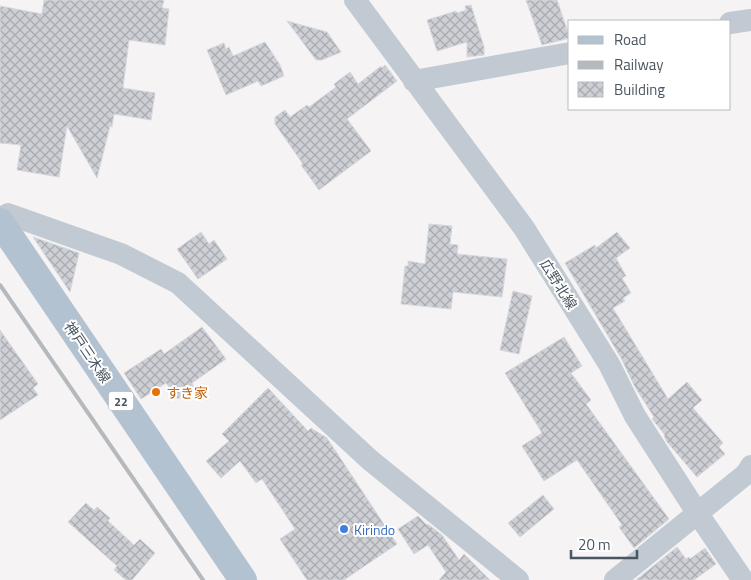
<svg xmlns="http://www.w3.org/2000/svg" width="751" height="580" font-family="'Titillium Web','Noto Sans JP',sans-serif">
	<defs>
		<pattern id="building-cross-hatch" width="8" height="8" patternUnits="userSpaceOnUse" patternTransform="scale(1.25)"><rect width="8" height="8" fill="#cdcfd5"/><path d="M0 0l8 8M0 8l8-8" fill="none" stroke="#a8abb0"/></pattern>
	</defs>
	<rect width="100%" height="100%" fill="#f5f3f3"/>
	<path fill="url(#building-cross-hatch)" stroke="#d7d9de" d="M44,0h120l-2,8 7,1 -4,36 -36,-5 -6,48 32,5 -4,27 -37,-6 -2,13 -2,-1 -13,52 -30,-52 -8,51 -42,-7 4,-25 -21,-2v-137l42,8z
		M526,0h31l13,38 -28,7z
		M471,5l13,42v8l-17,2v-15l-30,9 -10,-31 29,-9 1,2 9,-3 -1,-4z
		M287,21l40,11 14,20 -19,8h-6z
		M265,42l15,23 4,11 -23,10 -3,-5 -32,14 -19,-45 17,-7 2,6 3,-2 4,9z
		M385,65l12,16 -50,38 24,32 -52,39 -18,-25 2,-1 -28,-40v-7l10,-7 5,7 17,-12 2,2 27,-20 -2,-3 16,-12 8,12 23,-18 1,2z
		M429,224l23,2 -2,18 8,1 -1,9 50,5 -5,38 -49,-5 -2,17 -50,-5 4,-38h3v-5l17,3z
		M201,232l8,12 5,-4 13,19 -29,20 -21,-30z
		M617,232l13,16 -14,10 10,18 -4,2 9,15 -8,5 2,3 -12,7 55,91 19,-17 15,18 -9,8 30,35 -4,4 6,7 -28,23 -30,-35 -3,-6 1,-1 -13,-16 2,-2 -19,-30 -14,-29 -56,-95 30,-18 1,3z
		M33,237l46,16 -9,39z
		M513,291l19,5 -13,58 -19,-4z
		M202,327l24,32 -34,24 2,4 -16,12 -12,-16 -25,16 -17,-26 37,-24 3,5z
		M0,330l38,54 -5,4 5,7 -38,25z
		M564,337l18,29 -11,7 20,27 -5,4 83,115 -35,29 -15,-21 3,-2 -45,-65 -33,21 -22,-35 20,-13 -37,-60z
		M268,388l40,43 3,-3 16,10 70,106 -53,36h-37l-27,-41 15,-10 -33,-50 -6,4 -16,-22 -19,17 -15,-17 23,-20 -7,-7z
		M543,495l11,14 -34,28 -12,-14z
		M86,503l8,7 3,-3 13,11 -2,3 26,24 6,-6 15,14 -23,27h-6l-12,-10 3,-4 -49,-44z
		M418,516l9,9 1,-1 14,11 17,25 5,-6 26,26h-51l7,-8 -18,-27 -14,9 -16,-25z
		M677,547l9,12 3,-2 1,2 15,-11 11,16 -22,16h-58z"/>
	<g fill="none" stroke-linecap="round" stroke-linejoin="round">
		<path stroke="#c1cad2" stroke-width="22" d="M355,0l169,228 85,136 26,52 63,98 45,66
			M730,23l21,-3
			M414,81l156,-28
			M0,219l8,-5 113,40 57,29 192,177 148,120
			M615,580l131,-106 5,-8"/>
		<path stroke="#b3c2d1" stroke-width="28" d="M0,222l243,358"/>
		<path stroke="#b5b8bd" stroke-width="4" d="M0,285l203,295"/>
	</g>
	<circle fill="#e8710a" stroke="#fff" stroke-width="2" cx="156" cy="392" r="5"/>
	<circle fill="#3f7fe0" stroke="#fff" stroke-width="2" cx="344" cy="529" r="5"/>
	<g text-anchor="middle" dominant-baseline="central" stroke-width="4" stroke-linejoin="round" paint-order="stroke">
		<rect fill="#fff" stroke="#808990" stroke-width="1" x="108.5" y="391.5" width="25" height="19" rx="4"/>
		<g font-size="12" font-weight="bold" fill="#4a5661">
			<text x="121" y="401">22</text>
		</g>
		<g font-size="14" fill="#4a5661" stroke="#fff">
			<text transform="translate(559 284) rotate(58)">広野北線</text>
			<text transform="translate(88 352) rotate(56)">神戸三木線</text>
		</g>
		<g font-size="14" fill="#c56008" stroke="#fff" text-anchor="start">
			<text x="166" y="392">すき家</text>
		</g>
		<g font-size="14" fill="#366cbe" stroke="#fff" text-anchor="start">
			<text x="354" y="529">Kirindo</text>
		</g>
	</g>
	<rect x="568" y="20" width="162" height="90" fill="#ffffff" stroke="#b7bbc0"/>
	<rect x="578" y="36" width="25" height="8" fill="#b3c2d1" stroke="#b7bbc0"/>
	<text x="614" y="45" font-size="15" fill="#4a5661">Road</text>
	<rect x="578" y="61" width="25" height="8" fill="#b5b8bd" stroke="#b7bbc0"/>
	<text x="614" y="70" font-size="15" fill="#4a5661">Railway</text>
	<rect x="578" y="82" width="25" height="15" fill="url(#building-cross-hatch)" stroke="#b7bbc0"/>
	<text x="614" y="95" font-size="15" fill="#4a5661">Building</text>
	<path d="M571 550v8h66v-8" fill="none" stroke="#4a5661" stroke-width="2.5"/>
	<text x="578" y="550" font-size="15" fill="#4a5661" stroke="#ffffff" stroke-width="4" paint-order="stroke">20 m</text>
</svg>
